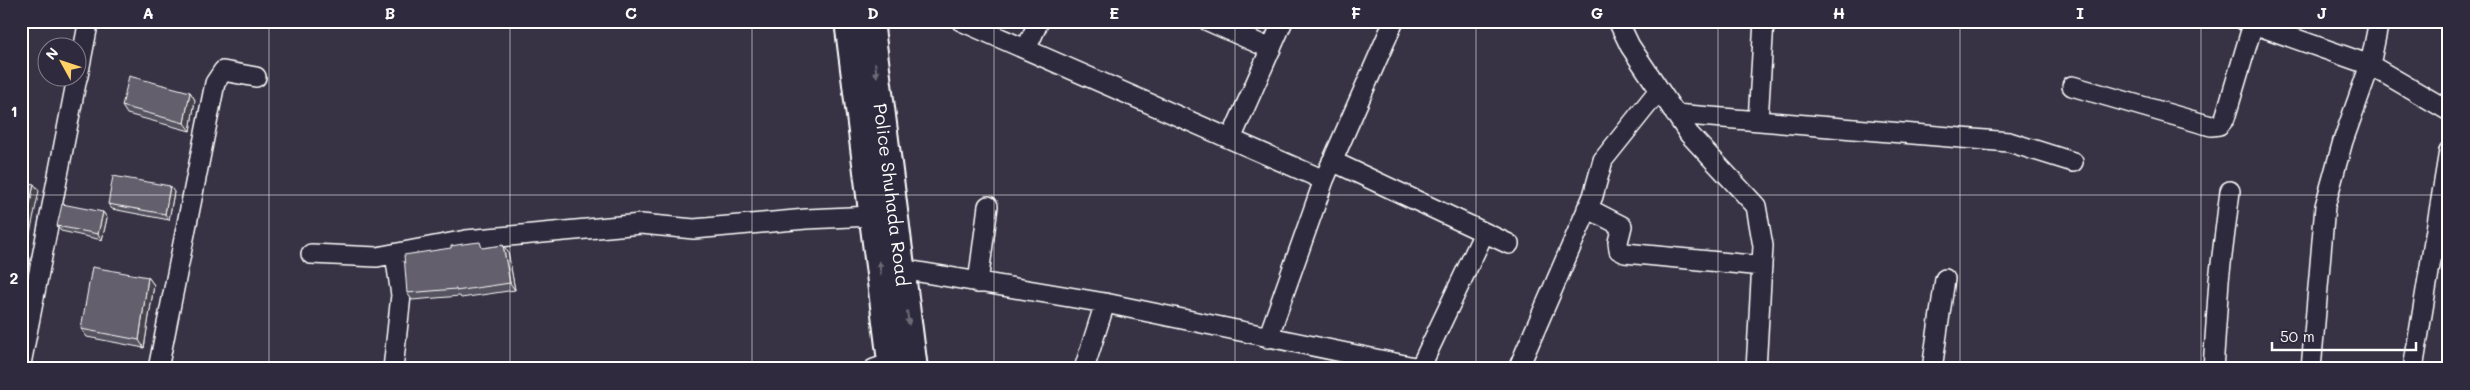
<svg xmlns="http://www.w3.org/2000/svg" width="2470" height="390" font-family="Mali,sans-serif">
	<rect width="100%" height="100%" fill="#373345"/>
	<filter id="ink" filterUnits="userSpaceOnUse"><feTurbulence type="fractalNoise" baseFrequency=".02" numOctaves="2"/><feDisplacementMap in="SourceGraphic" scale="10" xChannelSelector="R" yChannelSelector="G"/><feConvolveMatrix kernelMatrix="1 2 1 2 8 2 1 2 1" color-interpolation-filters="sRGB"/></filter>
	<g filter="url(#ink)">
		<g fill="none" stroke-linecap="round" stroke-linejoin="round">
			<g stroke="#fff" stroke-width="22">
				<path id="minor" d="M961,21l363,159
					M1208,21l63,28
					M1618,21l12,25 59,88 67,72 7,40 -7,123
					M2245,21l125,44 79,46
					M1026,49l13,-28
					M78,76l9,-46
					M2072,86l139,40 8,-1 6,-7 28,-94
					M1675,114l334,28 64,20
					M1758,121l6,-100
					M1231,139l52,-118
					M1332,161l177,83
					M1587,208l35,18 -4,16 1,8 6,3 137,13
					M311,254l66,3 89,-17 175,-16 53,5 112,-10 67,-3
					M901,269l204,34 319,66
					M978,283l10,-77
					M1268,338l56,-158 70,-159
					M21,364l56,-286
					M1420,368l64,-135
					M158,369l57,-286 8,-12 33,6
					M393,369l8,-74 -6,-41
					M874,369l18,-6
					M1084,369l21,-66
					M1518,369l75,-173 10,-36 56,-70
					M1932,369l13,-90
					M2213,369l6,-89 11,-89
					M2311,369l14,-163 18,-65 27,-76 9,-44
					M2413,369l36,-218"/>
			</g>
			<g stroke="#fff" stroke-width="30">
				<g id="secondary">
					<path d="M848,21l44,348"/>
					<path id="s1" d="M870,21l44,348"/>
				</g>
			</g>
			<use href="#minor" stroke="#2f2a3d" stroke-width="19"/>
			<use href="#secondary" stroke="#2f2a3d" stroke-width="26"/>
		</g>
		<path fill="#55525e" stroke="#fff" d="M190,92l5,8 -5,31 -63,-17 -5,-8z
			M174,192l-5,28 -57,-11 -4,-5z
			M103,212l4,6 -5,22 -41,-9 -4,-5z
			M484,248l24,4 7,38 -54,8 -1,-2 -48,4 -5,-7z
			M148,277l6,8 -10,63 -57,-11 -6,-8z"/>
		<path fill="#45424c" stroke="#fff" d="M190,92l5,8 -5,31 -6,-8z
			M34,184l5,7 -16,75 -2,-3v-18z
			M170,186l4,6 -5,28 -4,-6z
			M103,212l4,6 -5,22 -4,-6z
			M503,245l5,7 7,38 -5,-7z
			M148,277l6,8 -10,63 -5,-8z"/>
		<path fill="#635f6d" stroke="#fff" d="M129,76l61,16 -6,31 -62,-17z
			M113,176l57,10 -5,28 -57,-10z
			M21,181l13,3 -13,61z
			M62,204l41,8 -5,22 -41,-8z
			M480,242l2,6 21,-3 7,38 -54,8v-2l-49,4 -3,-38 47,-7v-2l12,-2z
			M92,267l56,10 -9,63 -58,-11z
			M73,365l19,4h-19z"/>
		<defs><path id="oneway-solid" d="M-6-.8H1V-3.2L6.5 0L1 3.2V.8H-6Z" transform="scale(1.25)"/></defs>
		<g fill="#6d6a77">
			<use href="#oneway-solid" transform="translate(876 70) rotate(83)"/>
			<use href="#oneway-solid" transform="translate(880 268) rotate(-97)"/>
			<use href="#oneway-solid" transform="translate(908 318) rotate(82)"/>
		</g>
	</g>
	<path fill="none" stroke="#fff" stroke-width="1" stroke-opacity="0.55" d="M269,21v348M510,21v348M752,21v348M994,21v348M1235,21v348M1476,21v348M1718,21v348M1960,21v348M2201,21v348M21,195h2428"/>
	<g text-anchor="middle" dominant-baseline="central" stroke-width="5" stroke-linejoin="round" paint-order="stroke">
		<g font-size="18" fill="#fff" stroke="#2f2a3d">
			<text stroke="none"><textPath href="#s1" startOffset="175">Police Shuhada Road</textPath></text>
		</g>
	</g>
	<rect width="2470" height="390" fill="none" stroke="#2f2a3d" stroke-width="55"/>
	<g transform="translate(62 62) rotate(310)"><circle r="24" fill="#2f2a3d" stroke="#827f8b"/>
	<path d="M0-4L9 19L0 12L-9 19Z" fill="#ffd166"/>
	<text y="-8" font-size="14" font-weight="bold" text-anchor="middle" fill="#ffffff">N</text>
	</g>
	<path d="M2272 342v8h144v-8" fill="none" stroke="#ffffff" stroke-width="2.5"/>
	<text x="2280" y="342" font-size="15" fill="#ffffff" stroke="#2f2a3d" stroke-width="4" paint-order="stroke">50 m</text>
	<rect x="28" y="28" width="2414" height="334" fill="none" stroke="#fff" stroke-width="2"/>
	<g font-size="16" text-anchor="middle" font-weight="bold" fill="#fff">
		<text x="148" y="19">A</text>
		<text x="390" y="19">B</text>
		<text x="631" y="19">C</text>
		<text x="873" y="19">D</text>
		<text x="1114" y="19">E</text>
		<text x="1356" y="19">F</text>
		<text x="1597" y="19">G</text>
		<text x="1839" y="19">H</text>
		<text x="2080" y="19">I</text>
		<text x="2322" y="19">J</text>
		<text x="14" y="117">1</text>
		<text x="14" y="284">2</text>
	</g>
</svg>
